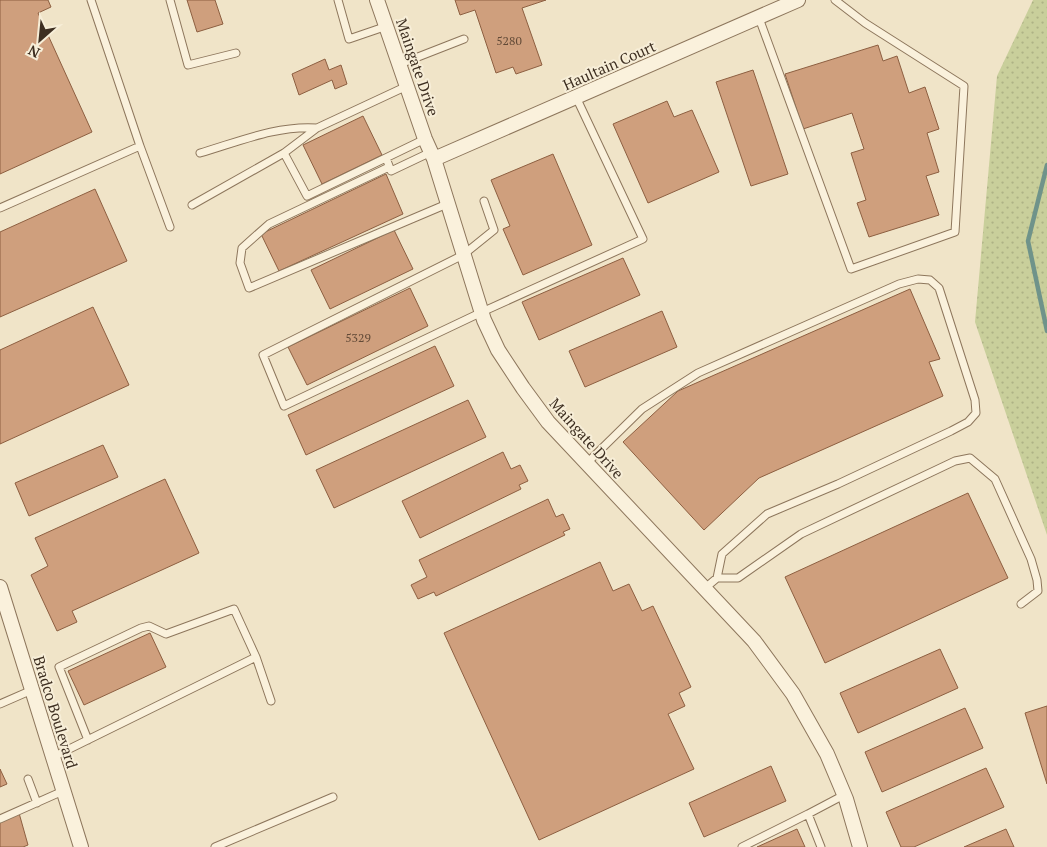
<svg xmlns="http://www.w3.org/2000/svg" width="1047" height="847" font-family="'PT Serif',serif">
	<defs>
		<pattern id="green-dots" width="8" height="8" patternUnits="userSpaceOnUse" patternTransform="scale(1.25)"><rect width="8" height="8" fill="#c9cf9b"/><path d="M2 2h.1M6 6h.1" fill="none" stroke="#aeb285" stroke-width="1.8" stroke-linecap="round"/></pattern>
	</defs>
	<rect width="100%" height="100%" fill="#f0e4c8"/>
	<path fill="url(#green-dots)" d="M1033,0h14v535l-72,-213 22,-246z"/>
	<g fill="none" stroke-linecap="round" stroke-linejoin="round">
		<path stroke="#6f938a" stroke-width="4.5" d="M1047,165l-19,76 19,90"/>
	</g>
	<path fill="#cf9f7d" stroke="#8d5f41" d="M0,0h48l3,7 -13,6 54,119 -92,42z
		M187,0h28l8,24 -26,8z
		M455,0h91l-24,8 20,57 -26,9 -3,-7 -17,6 -21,-63 -15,5z
		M878,45l5,16 14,-5 12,37 16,-6 14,42 -12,4 12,39 -13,4 13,39 -70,22 -12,-34 9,-3 -15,-47 13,-4 -12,-36 -49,16 -18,-55z
		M325,59l4,11 12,-5 6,19 -12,5 -3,-9 -33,15 -7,-21z
		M753,70l35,104 -37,12 -35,-104z
		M667,101l7,16 18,-7 27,62 -71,31 -35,-79z
		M363,116l19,39 -60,29 -19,-39z
		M553,154l39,91 -69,30 -20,-46 7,-3 -19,-46z
		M386,174l17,40 -124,57 -18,-37z
		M95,189l32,72 -127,56v-85z
		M394,230l19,39 -83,40 -19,-39z
		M623,258l17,37 -101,45 -17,-38z
		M410,288l18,38 -121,59 -19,-38z
		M910,289l30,70 -11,3 14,34 -184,82 -55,52 -81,-88 55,-51z
		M93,307l36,78 -129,59v-94z
		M662,311l15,36 -92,40 -16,-36z
		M435,346l19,40 -148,69 -18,-40z
		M468,400l18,37 -152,71 -18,-38z
		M103,445l15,32 -89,39 -14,-33z
		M503,452l8,17 9,-4 8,16 -9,4 2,4 -101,49 -18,-37z
		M165,479l34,74 -127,58 5,11 -20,9 -26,-56 17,-9 -13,-28z
		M968,493l40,85 -183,85 -40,-86z
		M548,499l8,18 7,-3 7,15 -7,3 2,3 -129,61 -2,-4 -16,7 -7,-14 16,-8 -8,-17z
		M600,562l13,29 16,-7 13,27 11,-5 38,81 -12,6 6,13 -17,8 26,55 -155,71 -95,-207z
		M150,633l16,34 -82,38 -16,-34z
		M940,649l18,39 -100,45 -18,-40z
		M1047,706v78l-22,-71z
		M965,708l18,40 -101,44 -17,-40z
		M771,766l15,35 -82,36 -15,-34z
		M986,768l18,39 -90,40h-13l-15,-35z
		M0,769l7,15 -7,3z
		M19,813l9,32 -5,2h-23v-26z
		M797,829l8,18h-48z
		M1006,829l8,18h-50z"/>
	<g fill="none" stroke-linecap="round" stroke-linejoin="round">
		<g stroke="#8d765c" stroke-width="9">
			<path id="lane" d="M91,0l49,146
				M170,0l18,65 48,-12
				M338,0l11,39 38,-13
				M759,18l92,251 104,-37 9,-146 -99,-63 -30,-23
				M400,64l64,-25
				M200,153c38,-11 77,-28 117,-25
				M284,153l23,43 118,-57
				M386,158l5,13 40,-19
				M389,167l-120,57 -27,24 -2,15 9,25 198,-84
				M484,201l10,29 -31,25 -200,100 21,51 198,-94 161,-73 -67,-142
				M192,205l92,-52 33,-25 90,-42
				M0,208l140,-62 30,81
				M587,463l55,-54 56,-36 201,-89 19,-5 12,1 9,8 36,112 1,13 -8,9 -17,9 -113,53 -71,30 -45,40 -5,24
				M704,589l13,-11h21l63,-44 154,-73 15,-3 25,21 36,80 6,21 1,11 -17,13
				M0,704l32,-14
				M88,740l-29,-73 82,-39 8,-2 17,8 68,-25 22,48
				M53,757l203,-100 15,44
				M28,779l9,24
				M0,819l63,-28
				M215,847l118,-50
				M742,847l66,-33
				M821,847l-13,-33 36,-19"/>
		</g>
		<g stroke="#8d765c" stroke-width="16">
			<path id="street" d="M377,0l48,139 9,20 50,161 14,30 25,38 25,34 206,219 39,53 34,60 19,45 14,48
				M434,159l364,-159
				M0,587l81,260"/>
		</g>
		<use href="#lane" stroke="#faf1dc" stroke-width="7"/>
		<use href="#street" stroke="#faf1dc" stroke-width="14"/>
	</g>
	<g text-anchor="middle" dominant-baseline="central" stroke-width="4" stroke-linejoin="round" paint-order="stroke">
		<g font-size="12" fill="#624a37">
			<text x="509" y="40">5280</text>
			<text x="358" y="337">5329</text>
		</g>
		<g font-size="15" fill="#3d2e20" stroke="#f7eed8">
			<text transform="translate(609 65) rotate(-24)">Haultain Court</text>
			<text transform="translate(418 67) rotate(71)">Maingate Drive</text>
			<text transform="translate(587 438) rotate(48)">Maingate Drive</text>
			<text transform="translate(56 712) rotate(73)">Bradco Boulevard</text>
		</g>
	</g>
	<g transform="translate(40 40) rotate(207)" stroke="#f7eed8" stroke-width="4" paint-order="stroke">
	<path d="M0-4L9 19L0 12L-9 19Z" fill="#3d2e20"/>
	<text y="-8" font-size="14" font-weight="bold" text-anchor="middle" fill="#3d2e20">N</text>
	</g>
</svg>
